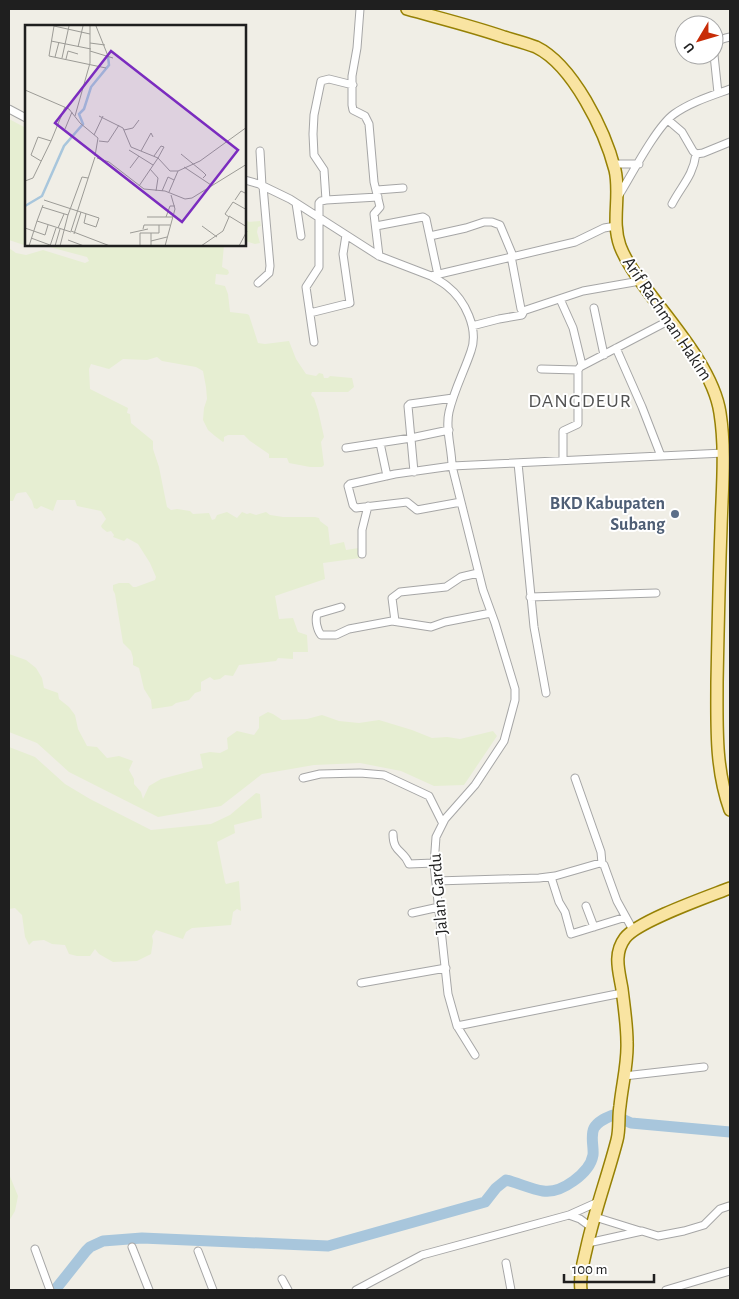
<svg xmlns="http://www.w3.org/2000/svg" width="739" height="1299" font-family="'Alegreya Sans',sans-serif">
	<rect width="100%" height="100%" fill="#f0eee6"/>
	<path fill="#e6eed2" d="M9,119l17,9v117h11l-7,2 -21,-7z
		M245,219l4,3 11,-1 1,5 -3,1 -1,5 3,11 -5,1 -10,-3z
		M42,245h182l-2,22 6,3 1,3 -2,2 -11,-1 -1,10 10,2 3,8 2,18 17,2 2,1 9,28 7,1 24,-3 7,18 10,15 10,2 3,-3 4,1 1,4h4l2,-2 22,2 2,9 -6,5h-36l-1,3 3,3 4,12 6,27 -3,5 3,23 -2,2h-12l-21,-4 -2,-5h-18v-4l-19,-13 -6,-6h-16l-4,2v4l-1,1 -8,-6 -7,-6 -5,-10 1,-12 3,-9 -1,-12 -3,-16 -7,-4 -34,-6 -5,-4 -10,3 -24,-1 -14,10 -18,-5 -2,5 1,20 38,19 -1,5 3,1 1,9 22,18v8l6,18 8,40 4,3 6,-1 13,2 3,3 16,-1 3,7 3,-1 2,-4 10,-3 10,6 5,-6 5,2 3,-1 6,2 10,-3 4,3 13,2h32l4,1 1,3 8,6 2,18 14,-3 2,8 13,-2 1,10 -37,5 2,16 -50,17 4,23 14,-1 5,14 9,3 1,17h-15v7l-15,-1 -2,3 -37,4 -6,11 -8,-1 -5,4 -6,1 -4,-3 -9,5v9l-6,2 -6,7 -13,3 -4,3 -20,3 -1,-9 -7,-11 -5,-21 -6,-3v-7l-2,-7 -8,-8 -8,-49 -2,-4v-5l6,-2h10l4,4h3l19,-7 1,-3 -6,-14 -12,-19 -11,-6 -3,3 -11,-4 1,-2 -3,-4 -4,1 -5,-4 -1,-2 5,-7 -5,-8 -24,-5 -2,-6h-18l-4,11 -12,-5 -4,3 -3,-1 -2,-7 -6,-9 -8,1 -2,1 -3,7h-4v-253l7,5 10,2 17,-5 42,13 4,-2 -2,-4z
		M9,654l17,6 10,8 6,10 2,10 14,5 1,6 10,8 6,8 3,14 9,17 10,1 10,11 12,-2 14,5 -4,9 5,9v5l7,8 2,7 6,-13 12,-7 42,-11 -3,-14 10,-2 10,1 8,-4 -1,-11 10,-7 17,4 5,-7v-11l9,-5 5,2 9,6 25,-1 15,-4 17,6 20,2 20,-3 33,10 20,8 15,-1 13,2 33,-8 4,5 -33,49 -30,1 -33,-15 -41,-8 -46,2 -52,9 -41,32 -63,11 -89,-45 -32,-29 -28,-11z
		M9,747l26,10 30,27 25,15 61,31 60,-6 19,-9 26,-22 4,1 2,24 -28,7 1,8 -18,9 8,40 1,2 13,-3 2,30 -4,-2 -4,3 -2,13 -39,3 -6,4 -3,7 -27,-9 -4,6 1,5 -2,13 -14,7 -24,1 -14,-8 -4,-5 -5,7h-13l-8,-2 -4,-9 -13,-1 -8,-4 -11,1 -4,4 -4,-8 -3,-22 -7,-7 -6,1z
		M9,1174l9,22 -3,15 -6,10z"/>
	<g fill="none" stroke-linecap="round" stroke-linejoin="round">
		<path stroke="#a8c6dc" stroke-width="11" d="M55,1290l31,-39 4,-4 13,-6 39,-3 186,8 157,-44 11,-14 10,-8c12,3 25,9 37,11 18,3 47,-18 50,-36 1,-8 -3,-19 1,-27 4,-7 12,-10 19,-13l18,8 99,9"/>
		<g stroke="#a6a6a6" stroke-width="9">
			<path id="minor" d="M360,9l-3,39 -5,28v29l1,5 12,6 4,8 5,58 6,25 -6,7 5,42
				M714,52c1,-11 6,-13 16,-15
				M714,55l4,38
				M9,109l17,9
				M668,120l14,12 11,19 3,3 7,-1 27,-11
				M260,151l2,35
				M613,164h26
				M245,180l14,4 31,15 89,57 52,20 144,-34 29,-14 12,-2
				M377,190l26,-2
				M618,197c13,-21 38,-70 56,-83 17,-12 37,-18 56,-25
				M326,200l-2,-30 -10,-15 -1,-21 1,-19 7,-34 8,-2 24,6
				M296,203l5,33
				M672,204c10,-19 21,-28 24,-50
				M376,226l47,-9 3,2 12,56
				M430,236l36,-8 18,-6h8l8,3 13,31
				M511,256l10,53 2,2 60,-20 57,-10
				M431,276c5,3 11,6 16,10 18,14 32,43 24,65 -7,21 -17,39 -22,61 -4,17 3,37 3,54l272,-13
				M258,283l11,-10 1,-7 -7,-80
				M560,299l13,29 9,37
				M594,308l10,47
				M310,313l40,-10 -7,-49 3,-19
				M472,326l27,-7 23,-4 2,-4
				M314,342l-8,-55 13,-20v-64l2,-2 5,-1 52,-3
				M616,348l26,59 19,49
				M541,369l37,1
				M380,443l7,33
				M346,448l65,-10 38,-8
				M563,460v-29l15,-7v-54l2,-3 90,-47
				M518,463l16,164 12,66
				M414,472l-6,-66 2,-2 43,-6
				M461,502l-44,8 -10,-8 -51,6 -3,-3 -5,-19 2,-2 45,-10 57,-8 31,124 12,33 20,66v11l-11,41 -29,44 -30,34 -9,18 -2,28 14,129 9,32 18,29
				M362,554v-24l6,-24
				M530,597l126,-4
				M341,607l-24,7c-2,6 0,16 4,21h15l13,-6 43,-8 39,6 14,-5 46,-9
				M395,621l-3,-23 8,-6 46,-5 15,-10 17,-4
				M303,778l17,-4 40,-1 24,2 45,21 13,26
				M575,778l26,74 1,12
				M393,834c0,19 11,16 16,30l25,-1
				M551,877l8,25 6,10 6,22 55,-17
				M436,881l103,-3 16,-2 45,-13 4,2 13,36 16,29
				M586,906l8,21
				M412,913l27,-6
				M361,983l85,-15
				M457,1026l165,-33
				M624,1076l80,-9
				M569,1215l11,4 11,8
				M595,1217l45,14
				M588,1243l54,-12 16,5 26,-5 20,-6 16,-16 9,-3
				M132,1247l17,43
				M35,1249l15,41
				M198,1251l15,39
				M506,1263l5,27
				M282,1279l6,11
				M356,1290l66,-35 147,-40 29,-13
				M666,1290l64,-19"/>
		</g>
		<g stroke="#968105" stroke-width="14">
			<path id="primary" d="M407,9c32,9 65,17 97,28 10,3 22,6 32,10 37,18 69,84 79,123 6,25 -4,51 5,76 7,18 19,33 30,48 25,33 64,78 70,119 6,38 2,77 1,115 -2,52 -3,103 -4,154 0,44 -2,86 13,128
				M581,1290c-2,-15 3,-30 6,-44 8,-36 21,-71 30,-106 3,-11 1,-23 3,-34 2,-21 8,-43 7,-64 0,-17 -3,-36 -5,-53 -3,-18 -9,-35 3,-51 13,-17 82,-41 105,-50"/>
		</g>
		<use href="#minor" stroke="#fff" stroke-width="7"/>
		<use href="#primary" stroke="#f9e4a2" stroke-width="11"/>
	</g>
	<circle fill="#5c6f8a" stroke="#fff" stroke-width="2" cx="675" cy="514" r="5"/>
	<g text-anchor="middle" dominant-baseline="central" stroke-width="4" stroke-linejoin="round" paint-order="stroke">
		<g font-size="18" fill="#1f1f1f" stroke="#fff">
			<text transform="translate(667 319) rotate(56)">Arif Rachman Hakim</text>
			<text transform="translate(439 894) rotate(-95)">Jalan Gardu</text>
		</g>
		<g font-size="18" font-weight="bold" fill="#4e5e75" stroke="#fff" text-anchor="end">
			<text x="665" y="504">BKD Kabupaten<tspan x="665" dy="21">Subang</tspan></text>
		</g>
		<g font-size="20" letter-spacing="1" fill="#525252" stroke="#fff">
			<text x="580" y="401">DANGDEUR</text>
		</g>
	</g>
	<g transform="translate(25 25)">
		<rect width="221" height="221" fill="#f0eee6"/>
		<path fill="none" stroke="#a8c6dc" stroke-width="2.5" d="M0,181l17,-10 22,-50 19,-22 -4,-10 5,-5 7,-22 18,-22 -1,-9"/>
		<path fill="none" stroke="#9c9b96" stroke-width="1" d="M29,1l-5,30 57,12M29,1l36,8M71,1l12,30M26,16l40,8M65,18l15,2M53,22l5,-21M65,26l23,7M30,32l4,-15M37,33l7,-32M41,34l2,-8 10,3M0,65l44,19 11,14 18,15 -3,18M50,91l15,-53v-37M74,91l24,12 8,19 27,11 6,-11M40,104l7,-17M99,105l9,-2 6,-8M69,110l9,-19M74,116l9,1 11,-17M104,125l24,15M116,126l10,-18 2,4M156,129l22,18 3,3 -3,3M129,131l7,-10 3,1M70,132l-24,74 39,15M72,133l12,4 35,27 21,2 20,8 7,-1 55,-34M16,136l-10,-6 7,-18 13,4 14,-34M159,142l27,18M105,143l9,-12M125,144l8,9 -2,13M0,156l8,-3 18,-37M114,161l19,-28 12,13h8M137,166l6,-14 6,3M144,167l9,-21 22,-10 47,-34M19,175l55,18 -3,9 -12,-4 2,-9M210,175l6,-9 6,3M18,180l-6,16 34,11M17,182l26,8 14,-38 6,1M204,191l18,11M122,192h19M148,192h-7l4,-11h5M177,201l15,11M0,203l20,7 3,-10M33,203l6,-14M118,204l1,-4h26M105,208l18,-4M49,209l7,-22M6,213l19,7M43,215l16,6M126,216v-8h8v-8M4,221l8,-25M25,221l6,-18M30,221l5,-17M35,221l8,-31M115,221v-13h11M126,221v-5l16,-4M140,221l10,-37 -4,-14M176,221l22,-15 6,-14 -4,-3 8,-12 14,8M214,221l8,-15"/>
		<path fill="#7b2cbf" fill-opacity="0.15" stroke="#7b2cbf" stroke-width="2.5" d="M86,26l127,99 -56,72 -127,-99z"/>
		<rect width="221" height="221" fill="none" stroke="#1f1f1f" stroke-width="2.5"/>
	</g>
	<rect width="739" height="1299" fill="none" stroke="#1f1f1f" stroke-width="20"/>
	<g transform="translate(699 40) rotate(232)"><circle r="24" fill="#ffffff" stroke="#a5a5a5"/>
	<path d="M0-4L9 19L0 12L-9 19Z" fill="#c82c07"/>
	<text y="-8" font-size="14" font-weight="bold" text-anchor="middle" fill="#1f1f1f">U</text>
	</g>
	<path d="M564 1274v8h90v-8" fill="none" stroke="#1f1f1f" stroke-width="2.5"/>
	<text x="572" y="1274" font-size="15" fill="#1f1f1f" stroke="#ffffff" stroke-width="4" paint-order="stroke">100 m</text>
</svg>
